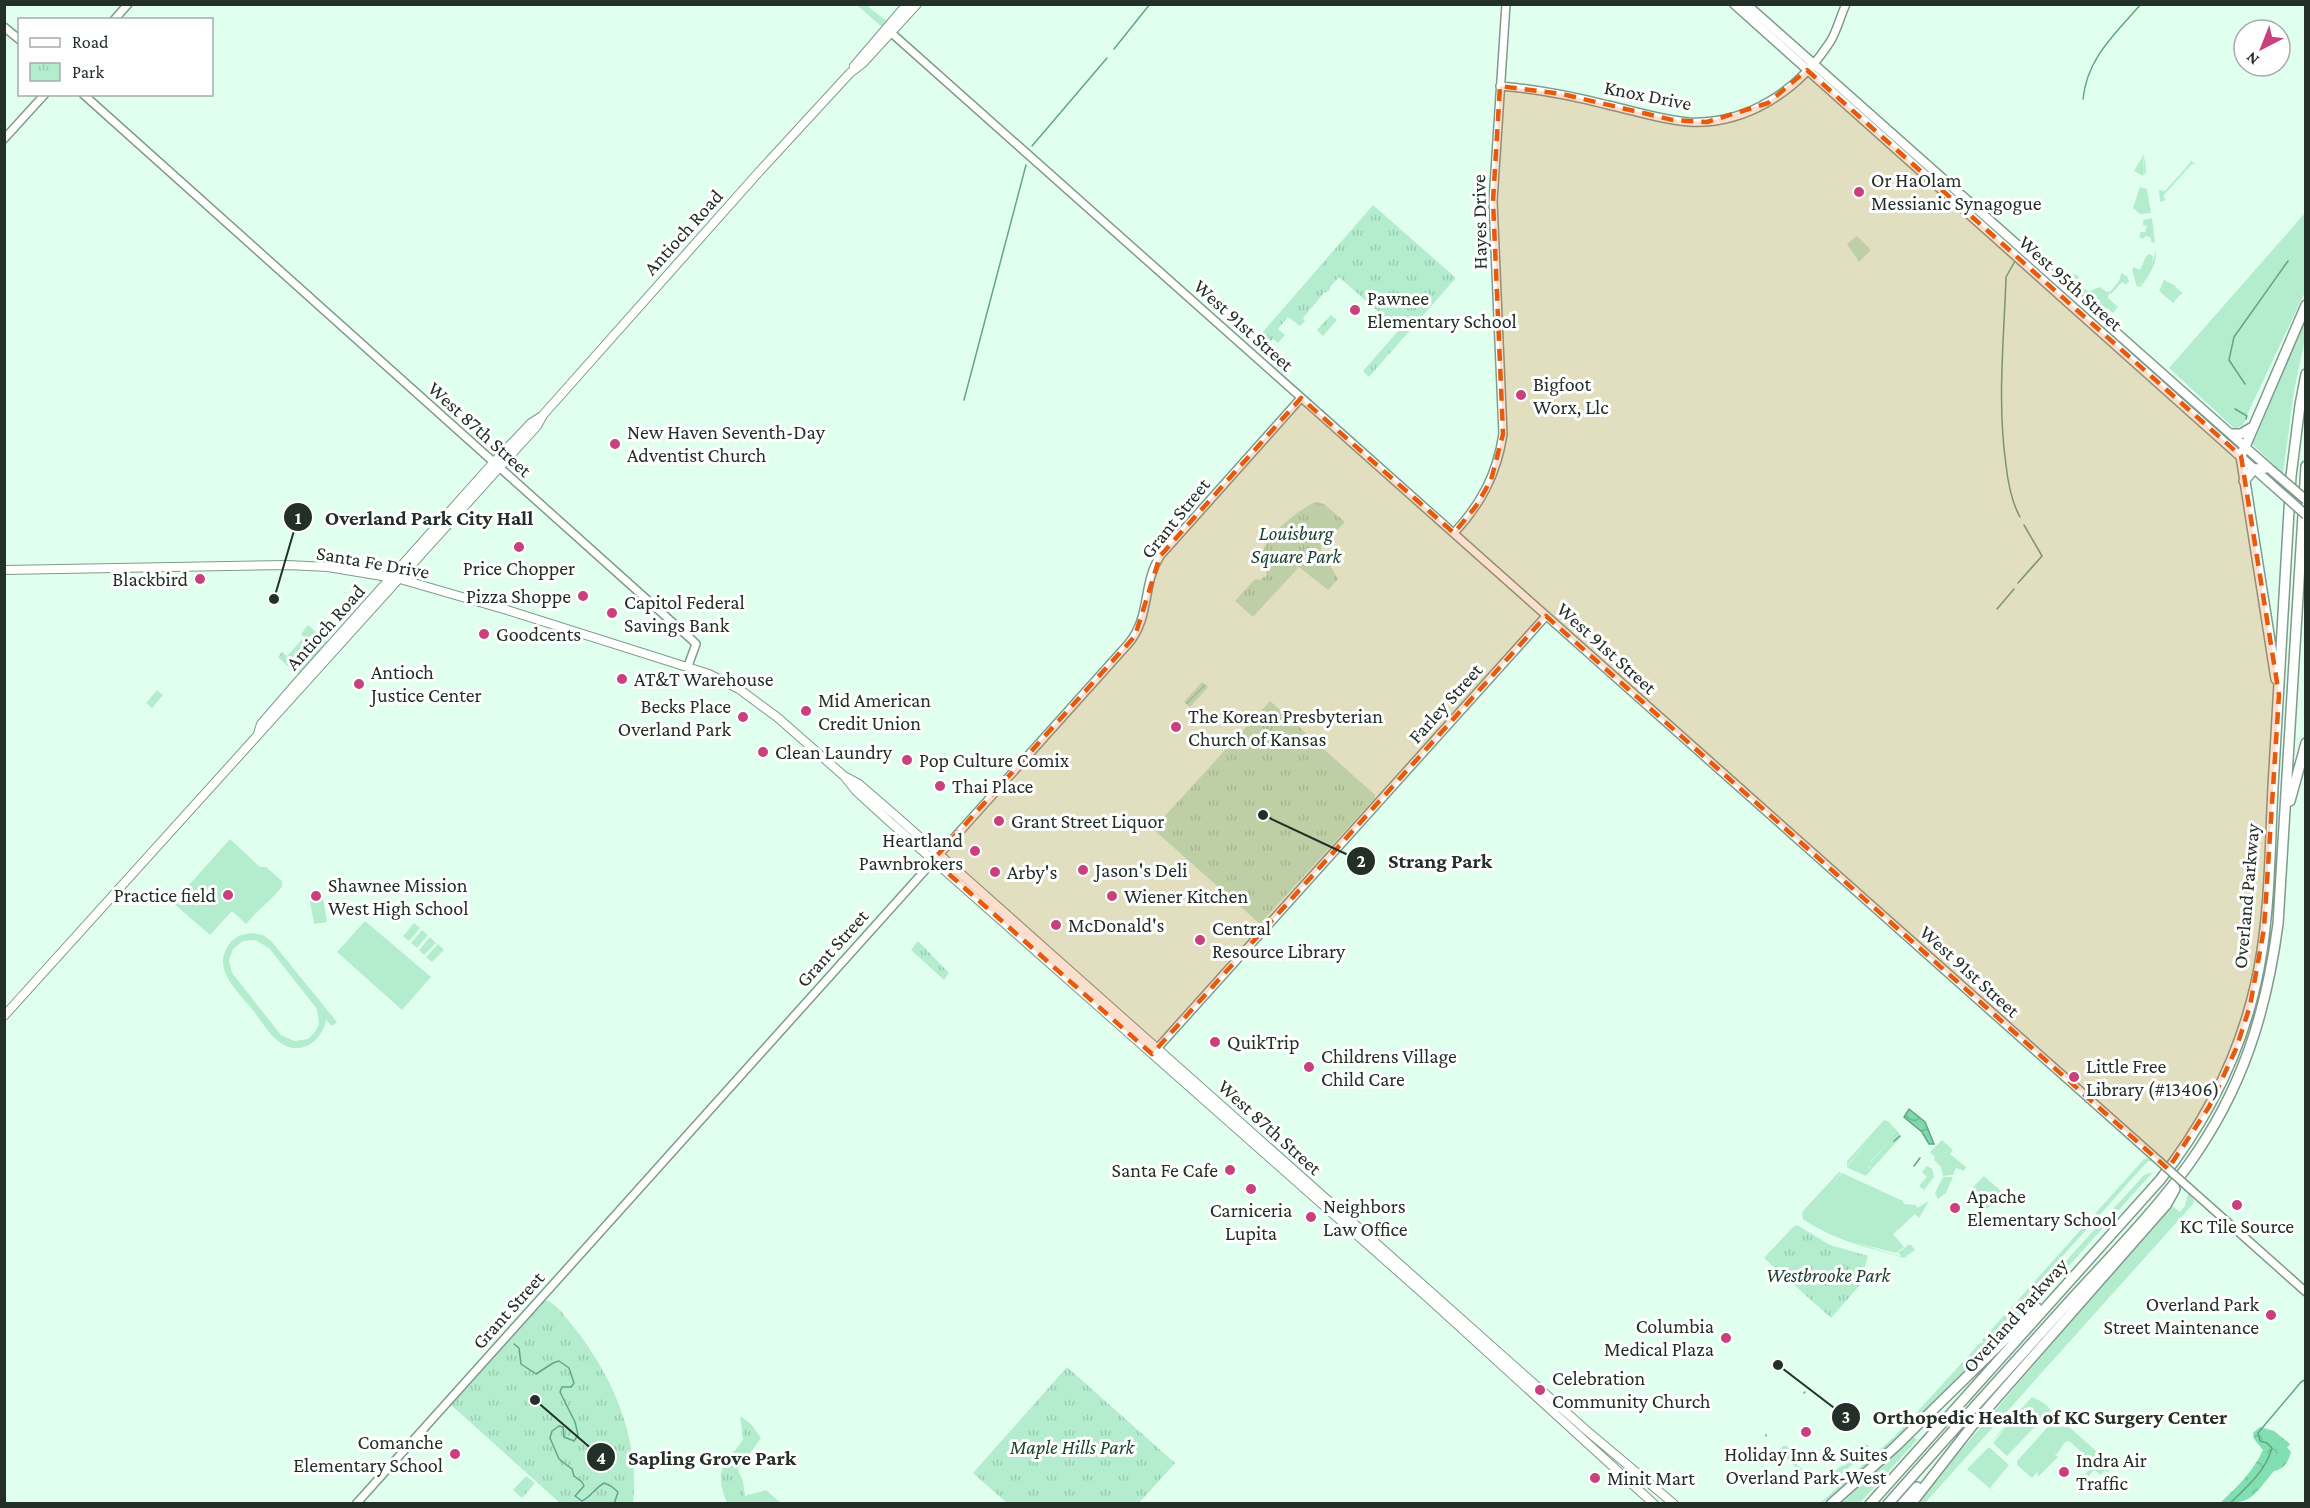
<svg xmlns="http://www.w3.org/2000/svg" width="2310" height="1508" font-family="'Crimson Pro',serif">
	<defs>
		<pattern id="forest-crowns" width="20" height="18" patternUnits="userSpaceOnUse" patternTransform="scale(1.5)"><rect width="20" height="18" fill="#82dfb1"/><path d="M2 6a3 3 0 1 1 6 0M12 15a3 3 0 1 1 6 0" fill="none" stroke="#70c098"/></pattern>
		<pattern id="park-tufts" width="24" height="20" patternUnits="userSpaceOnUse" patternTransform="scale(1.5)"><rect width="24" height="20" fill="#b4edce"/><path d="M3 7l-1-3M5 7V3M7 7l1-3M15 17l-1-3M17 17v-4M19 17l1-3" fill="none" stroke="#9accb1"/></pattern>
		<pattern id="garden-furrows" width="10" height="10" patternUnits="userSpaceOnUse" patternTransform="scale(1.5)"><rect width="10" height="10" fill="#b4edce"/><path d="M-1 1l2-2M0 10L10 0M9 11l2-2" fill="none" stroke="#9accb1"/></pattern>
		<pattern id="water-waves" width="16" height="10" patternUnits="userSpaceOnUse" patternTransform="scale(1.5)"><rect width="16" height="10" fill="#7cd9ac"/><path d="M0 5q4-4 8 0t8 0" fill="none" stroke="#6bbb94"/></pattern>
	</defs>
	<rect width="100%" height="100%" fill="#e1ffee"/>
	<path fill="#b4edce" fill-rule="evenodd" d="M857,5h9l22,17 -5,6z
		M2144,154l-1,17 2,-16 1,19 -1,1 -1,-3 -1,4 -9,-5z
		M2188,158l8,7 -4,-1 -29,32 3,4 -6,2 -1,-12 6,1 26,-29z
		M2140,187l7,2 4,24 -11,1 -7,-6z
		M2305,213v79l-58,123 -12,-6 12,8 -4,8 -8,4 -66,-61z
		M2152,218l3,25 -4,-1v-4l-5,-2 -3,3 -4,-2 2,-5h4l2,-6 -4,-1v-5z
		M2156,250c1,14 -7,27 -16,37h-2l4,-6 -5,6 -5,-17 2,-3 6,3 6,-14 4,-2 3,2 -1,8z
		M2063,266l-1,4 17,6 -3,9 13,6 11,-4 7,5 4,-1 9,-12 1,-6 6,3 2,5 -3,4 -4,-3 -11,12 -2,-1 -1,5 10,9 -5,6 -6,-5 -7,5 -44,-39z
		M2305,315v24l-11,52 -11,83 -32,-31 5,-6z
		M157,690l6,5 -11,13 -6,-5z
		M230,839l30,28h6l16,14v6c-12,14 -24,23 -36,37l-14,-13 -22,24 -37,-32z
		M323,899l4,23 -13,2 -4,-23z
		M365,921l66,56 -29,33 -65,-58z
		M414,923l6,5 -11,13 -6,-5z
		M422,930l6,5 -11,13 -6,-5z
		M251,933l12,2 9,7 65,80 -5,4 -6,-6c-4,22 -27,38 -48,21 -10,-8 -18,-22 -26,-32 -14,-17 -40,-40 -24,-63 5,-9 14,-12 23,-13zM255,940l14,8 48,61 2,15 -4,8 -7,7 -14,2 -13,-6 -49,-62 -3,-13 4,-11 10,-8z
		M430,937l6,6 -12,12 -5,-5z
		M438,944l6,6 -12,12 -6,-5z
		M1884,1120l5,2 9,10 -27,29 -3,6 3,3 -5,6 -18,-8 -1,-1 20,-25 -20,24v-5z
		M1942,1140l11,10 -3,4 16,13 -2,4 -8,-3 -3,7 -10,1 -2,-9 -7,-7 1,-3 -5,-5z
		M2149,1158l5,4 -6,-1 -98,109 5,3 89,-98 9,-3 -130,145 -147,141 -54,45 -3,1 76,-68 85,-93h3l-1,-3 162,-181z
		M1927,1166l5,3 2,8 -10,13 -5,-4 8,-9 -5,-5z
		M1839,1172l2,1 -8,10 9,-10 61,28 1,3 12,1 1,3 12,-7 -10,17 -4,-4 -17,16 -2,-1 1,2 -4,3 11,13 -8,6 -43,-11 46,14 2,-1 -3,-2 10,-8h3l4,5 -11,8c-36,-11 -70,-17 -101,-39l-1,-7z
		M1984,1176l18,16 -15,17 -4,-4 -2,2 -9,-9 -4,3 -3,-1 6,-7 -2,-2z
		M1943,1177h10l-7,16 -8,6 -3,-6z
		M2188,1193l6,7 -1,4 -268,299 -10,1 256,-299 9,7 5,-6z
		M2032,1397c2,2 17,5 20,17l-4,3 -3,-1 -38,40 -14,-13 13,-15 -14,13z
		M2059,1418l53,47 -4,7 -4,-1 -3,4 -7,-5 -12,14 -5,-4 5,-6 3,2 4,-7h3l2,-6 -25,-22 -4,1 -8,12 -3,-1 4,4 -19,19 -2,-2 1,-3 -6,7 -15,-13v-4l38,-42z
		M1913,1436l4,4 -57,63h-18z
		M1866,1444l3,2 1,3 -41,36h-2l15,-15 -17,14 -1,-3 17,-15 5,-1 1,-5z
		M1783,1446h4l7,8 5,-5 3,5 -7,9 9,7 -2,3 -18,-17 -5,3 -1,-6z
		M1988,1447l-14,15 15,-15 20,18 -19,23 17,15 -40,-34z"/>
	<path fill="url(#forest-crowns)" d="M2260,1427l14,4 15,12 1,2 -3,2 4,5c-3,10 -7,17 -17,19 -21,24 -20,33 -54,32 17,-16 33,-31 43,-53l-9,-11 -1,-6z"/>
	<path fill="url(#park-tufts)" d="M1373,205l83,73 -87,99 -6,-6 36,-41 -60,-53 -9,10v3l-6,3 -21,25 2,3 -5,5 -12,-9 -10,12 7,6 -7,8 -5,-4 -9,10 -9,-8z
		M1857,236l14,14 -12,12 -12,-18z
		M2164,280l10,5 8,8 -9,10 -14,-12z
		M1331,315l6,5 -14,16 -6,-6z
		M1315,502l9,2 21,18 -25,26 18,31 -10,11 -29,-23 -46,50 -18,-16 20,-22 5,1 7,-5c-2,-7 -6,-15 -4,-23 3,-17 37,-43 52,-50z
		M308,625l21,19 -29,30h-4l-18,-17 4,-5 5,4 17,-19 -3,-3z
		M1270,701l105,94v3l-115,126 -107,-95z
		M918,941l31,32 -5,7 -33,-30z
		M1797,1225l33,20 38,11 -8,29 -29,33 -67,-60 29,-31z
		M544,1300c10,1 18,13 24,20 42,50 73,117 65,183h-73l-110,-99z
		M1067,1367l108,96 -36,40h-132l-34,-30z
		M740,1416l11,8 10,14 -23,32 5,11 2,15 21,-6 15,13h-54c-14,-38 -3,-34 16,-64z
		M526,1476l9,7 -13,15 -9,-8z"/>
	<path fill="url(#garden-furrows)" d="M1202,682l6,5 -18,20 -6,-5z
		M1898,1132l3,5 -30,33 -3,-5z"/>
	<path fill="url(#water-waves)" stroke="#61a685" stroke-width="1.5" d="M1909,1109l16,13 9,22h-5l-7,-12 -18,-15z"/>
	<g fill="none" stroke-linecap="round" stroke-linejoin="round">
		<path stroke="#61a685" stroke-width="1.5" d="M1114,49l36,-45
			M2083,99c4,-41 32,-65 58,-95
			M1032,146l75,-88
			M2015,261l-9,16c-2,63 -9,125 0,188 2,18 5,36 14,52
			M2245,384l-16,-24 5,-23 54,-76
			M964,400l62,-235
			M2235,409l12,7 -1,3
			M2018,583l24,-27 -18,-31
			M1997,609l17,-20
			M1894,1141l6,-5
			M1914,1166l6,-8
			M514,1344l5,4 2,16 15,10 17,-11 6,-2 10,7 5,15 -3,4h-9l-2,5 15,30 3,13 -4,6 -10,-4 -1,-10 -4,-1 -7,5 -2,7 9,21 13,10 2,7 8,6 2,4 -9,10 7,5c9,-4 13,-13 22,-18l7,3 7,6 -4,12
			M1804,1393l1,-1
			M1766,1436v-1
			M2229,1504c18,-17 36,-32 43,-56l-5,-5 -7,-2 -2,-8 43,-51 5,-3"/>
		<g stroke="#7f9b8c" stroke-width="10">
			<path id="tertiary" d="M114,20l14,-16
				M4,27l16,13
				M887,29l1271,1131
				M1500,86c37,3 73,10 108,19 27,6 54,15 81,17 58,3 110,-32 141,-80 7,-11 10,-25 16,-38
				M83,94l608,545 5,5 -8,22
				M4,139l41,-45
				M1454,533c27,-29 43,-59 49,-99l-10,-233 13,-197
				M1154,1052l392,-436
				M2188,1187l118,105
				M356,1504l773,-861c22,-27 13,-59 31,-87l141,-158"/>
		</g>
		<g stroke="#7f9b8c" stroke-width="10">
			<path id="secondary" d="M854,66l53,-62
				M4,570l283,-5 41,2 72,12 107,31 202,64 30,15 38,28 67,59 12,15 34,31 537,475 227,207
				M258,734l3,-10 32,-37 200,-224 38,-40 11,-7
				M844,776l15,8 37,32 690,614 88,74
				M4,1016l533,-590 6,-11 215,-242 92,-100 13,-10 54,-59"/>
		</g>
		<g stroke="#7f9b8c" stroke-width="11">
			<path id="primary" d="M1734,4l536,479
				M1746,4l524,465"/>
		</g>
		<g stroke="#7f9b8c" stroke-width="12">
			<path id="motorway" d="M2232,434h9l10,-6
				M2244,481l10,-12 14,-1
				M2276,679l-35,-223 65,-151
				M2290,801l16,-58
				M1831,1504l64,-57 142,-139
				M1870,1504l290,-324c53,-67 89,-144 102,-229 9,-59 8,-121 12,-181 6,-98 12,-196 17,-294l9,-71 6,-31
				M1888,1504c59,-67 119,-133 179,-200 41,-45 86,-90 122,-140 53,-74 77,-150 89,-240l28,-458
				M1902,1504l15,-17
				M1911,1504l61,-78 194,-221 9,-16"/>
		</g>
		<use href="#tertiary" stroke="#fff" stroke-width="7"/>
		<use href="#secondary" stroke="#fff" stroke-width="8"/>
		<use href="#primary" stroke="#fff" stroke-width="8"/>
		<use href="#motorway" stroke="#fff" stroke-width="9"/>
		<g stroke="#7f9b8c" stroke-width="10" stroke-linecap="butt">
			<path id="tertiary-bridge" d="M2158,1160l30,27"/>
		</g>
		<g stroke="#7f9b8c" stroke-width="11" stroke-linecap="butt">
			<path id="primary-bridge" d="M2270,469l36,31
				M2270,483l36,32"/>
		</g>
		<use href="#tertiary-bridge" stroke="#fff" stroke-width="7"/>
		<use href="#primary-bridge" stroke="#fff" stroke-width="8"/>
	</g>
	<path fill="#e8590c" fill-opacity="0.2" stroke="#e8590c" stroke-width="4.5" stroke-dasharray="12 8" stroke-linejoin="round" d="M1807,70l434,386 38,239 -15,234 -14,77 -14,43 -27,58 -41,62 -622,-553 -394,438 -219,-194 202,-224 25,-80 141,-158 153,135 22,-27 15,-26 12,-46 -10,-233 7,-115 62,8 111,26 34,2 61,-19z"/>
	<g fill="#c9407c" stroke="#fff" stroke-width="2">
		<circle cx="1859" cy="192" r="6"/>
		<circle cx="1355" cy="310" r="6"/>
		<circle cx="1521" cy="395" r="6"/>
		<circle cx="615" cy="444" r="6"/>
		<circle cx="519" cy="547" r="6"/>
		<circle cx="200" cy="579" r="6"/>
		<circle cx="583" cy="596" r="6"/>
		<circle cx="612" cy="613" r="6"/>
		<circle cx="484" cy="634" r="6"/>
		<circle cx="622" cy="679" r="6"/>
		<circle cx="359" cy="684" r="6"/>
		<circle cx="806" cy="711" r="6"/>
		<circle cx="743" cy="717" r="6"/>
		<circle cx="1176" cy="727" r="6"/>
		<circle cx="763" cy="752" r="6"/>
		<circle cx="907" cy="760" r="6"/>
		<circle cx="940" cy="786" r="6"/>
		<circle cx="999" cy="821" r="6"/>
		<circle cx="975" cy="851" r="6"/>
		<circle cx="1083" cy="870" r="6"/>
		<circle cx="995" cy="872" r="6"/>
		<circle cx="228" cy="895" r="6"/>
		<circle cx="316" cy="896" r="6"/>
		<circle cx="1112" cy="896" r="6"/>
		<circle cx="1056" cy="925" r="6"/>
		<circle cx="1200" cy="940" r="6"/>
		<circle cx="1215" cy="1042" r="6"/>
		<circle cx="1309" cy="1067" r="6"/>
		<circle cx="2074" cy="1077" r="6"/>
		<circle cx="1230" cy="1170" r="6"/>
		<circle cx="1251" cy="1189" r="6"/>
		<circle cx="2237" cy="1205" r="6"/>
		<circle cx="1955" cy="1208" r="6"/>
		<circle cx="1311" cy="1217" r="6"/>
		<circle cx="2271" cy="1315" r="6"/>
		<circle cx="1726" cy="1338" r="6"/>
		<circle cx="1540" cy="1390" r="6"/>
		<circle cx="1806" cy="1432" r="6"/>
		<circle cx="455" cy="1454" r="6"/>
		<circle cx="2064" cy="1472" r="6"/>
		<circle cx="1595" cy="1478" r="6"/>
	</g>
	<g text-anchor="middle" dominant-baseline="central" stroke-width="6" stroke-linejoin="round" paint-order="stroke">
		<g font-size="20" fill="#232f29" stroke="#fff">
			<text transform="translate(1648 95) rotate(11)">Knox Drive</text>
			<text transform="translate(1479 222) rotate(-91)">Hayes Drive</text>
			<text transform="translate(683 232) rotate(-48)">Antioch Road</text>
			<text transform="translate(2071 283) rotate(42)">West 95th Street</text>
			<text transform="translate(1244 325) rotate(42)">West 91st Street</text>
			<text transform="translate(480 429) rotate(42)">West 87th Street</text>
			<text transform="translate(1175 518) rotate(-51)">Grant Street</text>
			<text transform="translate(373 562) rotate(10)">Santa Fe Drive</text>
			<text transform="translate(325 627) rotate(-48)">Antioch Road</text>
			<text transform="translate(1607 648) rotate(42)">West 91st Street</text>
			<text transform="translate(1445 703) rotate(-48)">Farley Street</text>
			<text transform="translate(2246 896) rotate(-85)">Overland Parkway</text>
			<text transform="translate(832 948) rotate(-48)">Grant Street</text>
			<text transform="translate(1970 971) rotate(42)">West 91st Street</text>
			<text transform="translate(1270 1127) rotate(42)">West 87th Street</text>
			<text transform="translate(508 1310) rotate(-48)">Grant Street</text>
			<text transform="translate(2015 1315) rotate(-48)">Overland Parkway</text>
		</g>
		<g font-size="20" fill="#232f29" stroke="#fff" text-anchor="start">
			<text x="1871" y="180">Or HaOlam<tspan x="1871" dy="23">Messianic Synagogue</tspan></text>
			<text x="1367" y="298">Pawnee<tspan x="1367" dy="23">Elementary School</tspan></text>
			<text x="1533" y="384">Bigfoot<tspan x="1533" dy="23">Worx, Llc</tspan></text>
			<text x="627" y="432">New Haven Seventh-Day<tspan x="627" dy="23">Adventist Church</tspan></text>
			<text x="519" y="568" text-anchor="middle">Price Chopper</text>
			<text x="188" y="579" text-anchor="end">Blackbird</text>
			<text x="571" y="596" text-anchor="end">Pizza Shoppe</text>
			<text x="624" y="602">Capitol Federal<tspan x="624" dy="23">Savings Bank</tspan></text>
			<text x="496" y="634">Goodcents</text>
			<text x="371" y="672">Antioch<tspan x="371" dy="23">Justice Center</tspan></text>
			<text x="634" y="679">AT&amp;T Warehouse</text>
			<text x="818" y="700">Mid American<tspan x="818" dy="23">Credit Union</tspan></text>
			<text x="731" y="706" text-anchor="end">Becks Place<tspan x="731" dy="23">Overland Park</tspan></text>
			<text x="1188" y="716">The Korean Presbyterian<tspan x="1188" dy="23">Church of Kansas</tspan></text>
			<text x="775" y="752">Clean Laundry</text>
			<text x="919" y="760">Pop Culture Comix</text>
			<text x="952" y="786">Thai Place</text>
			<text x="1011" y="821">Grant Street Liquor</text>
			<text x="963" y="840" text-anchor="end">Heartland<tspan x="963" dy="23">Pawnbrokers</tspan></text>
			<text x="1095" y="870">Jason's Deli</text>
			<text x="1007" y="872">Arby's</text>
			<text x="328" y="885">Shawnee Mission<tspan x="328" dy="23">West High School</tspan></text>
			<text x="216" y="895" text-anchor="end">Practice field</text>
			<text x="1124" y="896">Wiener Kitchen</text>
			<text x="1068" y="925">McDonald's</text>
			<text x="1212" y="928">Central<tspan x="1212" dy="23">Resource Library</tspan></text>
			<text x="1227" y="1042">QuikTrip</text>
			<text x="1321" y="1056">Childrens Village<tspan x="1321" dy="23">Child Care</tspan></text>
			<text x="2086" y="1066">Little Free<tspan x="2086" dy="23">Library (#13406)</tspan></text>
			<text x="1218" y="1170" text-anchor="end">Santa Fe Cafe</text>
			<text x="1967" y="1196">Apache<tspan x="1967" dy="23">Elementary School</tspan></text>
			<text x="1323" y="1206">Neighbors<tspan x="1323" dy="23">Law Office</tspan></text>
			<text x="1251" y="1210" text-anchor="middle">Carniceria<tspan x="1251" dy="23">Lupita</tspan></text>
			<text x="2237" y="1226" text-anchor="middle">KC Tile Source</text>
			<text x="2259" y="1304" text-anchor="end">Overland Park<tspan x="2259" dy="23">Street Maintenance</tspan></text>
			<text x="1714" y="1326" text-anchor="end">Columbia<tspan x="1714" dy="23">Medical Plaza</tspan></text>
			<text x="1552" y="1378">Celebration<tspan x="1552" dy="23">Community Church</tspan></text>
			<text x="443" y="1442" text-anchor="end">Comanche<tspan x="443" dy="23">Elementary School</tspan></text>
			<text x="1806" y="1454" text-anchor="middle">Holiday Inn &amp; Suites<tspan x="1806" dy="23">Overland Park-West</tspan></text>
			<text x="2076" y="1460">Indra Air<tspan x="2076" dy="23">Traffic</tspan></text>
			<text x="1607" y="1478">Minit Mart</text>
		</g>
		<g font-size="20" font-style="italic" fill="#1b4331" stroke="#fff">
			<text x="1296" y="533">Louisburg<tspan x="1296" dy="23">Square Park</tspan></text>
			<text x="1828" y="1275">Westbrooke Park</text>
			<text x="1072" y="1447">Maple Hills Park</text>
		</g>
	</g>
	<path fill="none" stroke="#232f29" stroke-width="2" d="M274 599L298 517M1263 815L1361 861M1778 1365L1846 1417M535 1400L601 1457"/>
	<g fill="#232f29" stroke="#fff" stroke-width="2">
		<circle cx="274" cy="599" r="6"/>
		<circle cx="1263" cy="815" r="6"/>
		<circle cx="1778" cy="1365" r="6"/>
		<circle cx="535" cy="1400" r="6"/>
		<circle cx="298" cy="517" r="15"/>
		<circle cx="1361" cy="861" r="15"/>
		<circle cx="1846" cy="1417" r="15"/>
		<circle cx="601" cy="1457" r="15"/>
	</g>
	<g font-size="18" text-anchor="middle" font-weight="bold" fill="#fff">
		<text x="298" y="524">1</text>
		<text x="1361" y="867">2</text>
		<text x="1846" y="1423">3</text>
		<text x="601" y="1464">4</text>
	</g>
	<g font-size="21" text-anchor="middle" font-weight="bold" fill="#232f29" stroke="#fff" stroke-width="6" stroke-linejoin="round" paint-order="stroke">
		<text x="429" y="525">Overland Park City Hall</text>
		<text x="1440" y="868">Strang Park</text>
		<text x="2050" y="1424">Orthopedic Health of KC Surgery Center</text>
		<text x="712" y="1465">Sapling Grove Park</text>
	</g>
	<rect width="2310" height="1508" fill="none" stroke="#232f29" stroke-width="12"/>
	<rect x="18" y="18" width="195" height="78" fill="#ffffff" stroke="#a7aca9" stroke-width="1.5"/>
	<rect x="30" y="38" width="30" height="9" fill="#ffffff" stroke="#a7aca9" stroke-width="1.5"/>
	<text x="72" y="48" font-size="18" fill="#232f29">Road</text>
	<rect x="30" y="63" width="30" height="18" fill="url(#park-tufts)" stroke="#a7aca9" stroke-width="1.5"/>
	<text x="72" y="78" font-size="18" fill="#232f29">Park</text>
	<g transform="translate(2262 48) rotate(222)"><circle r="28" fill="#ffffff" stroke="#a7aca9" stroke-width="1.5"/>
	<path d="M0-4.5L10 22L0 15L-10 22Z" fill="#c9407c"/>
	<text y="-9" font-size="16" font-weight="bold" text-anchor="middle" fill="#232f29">N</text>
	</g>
</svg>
